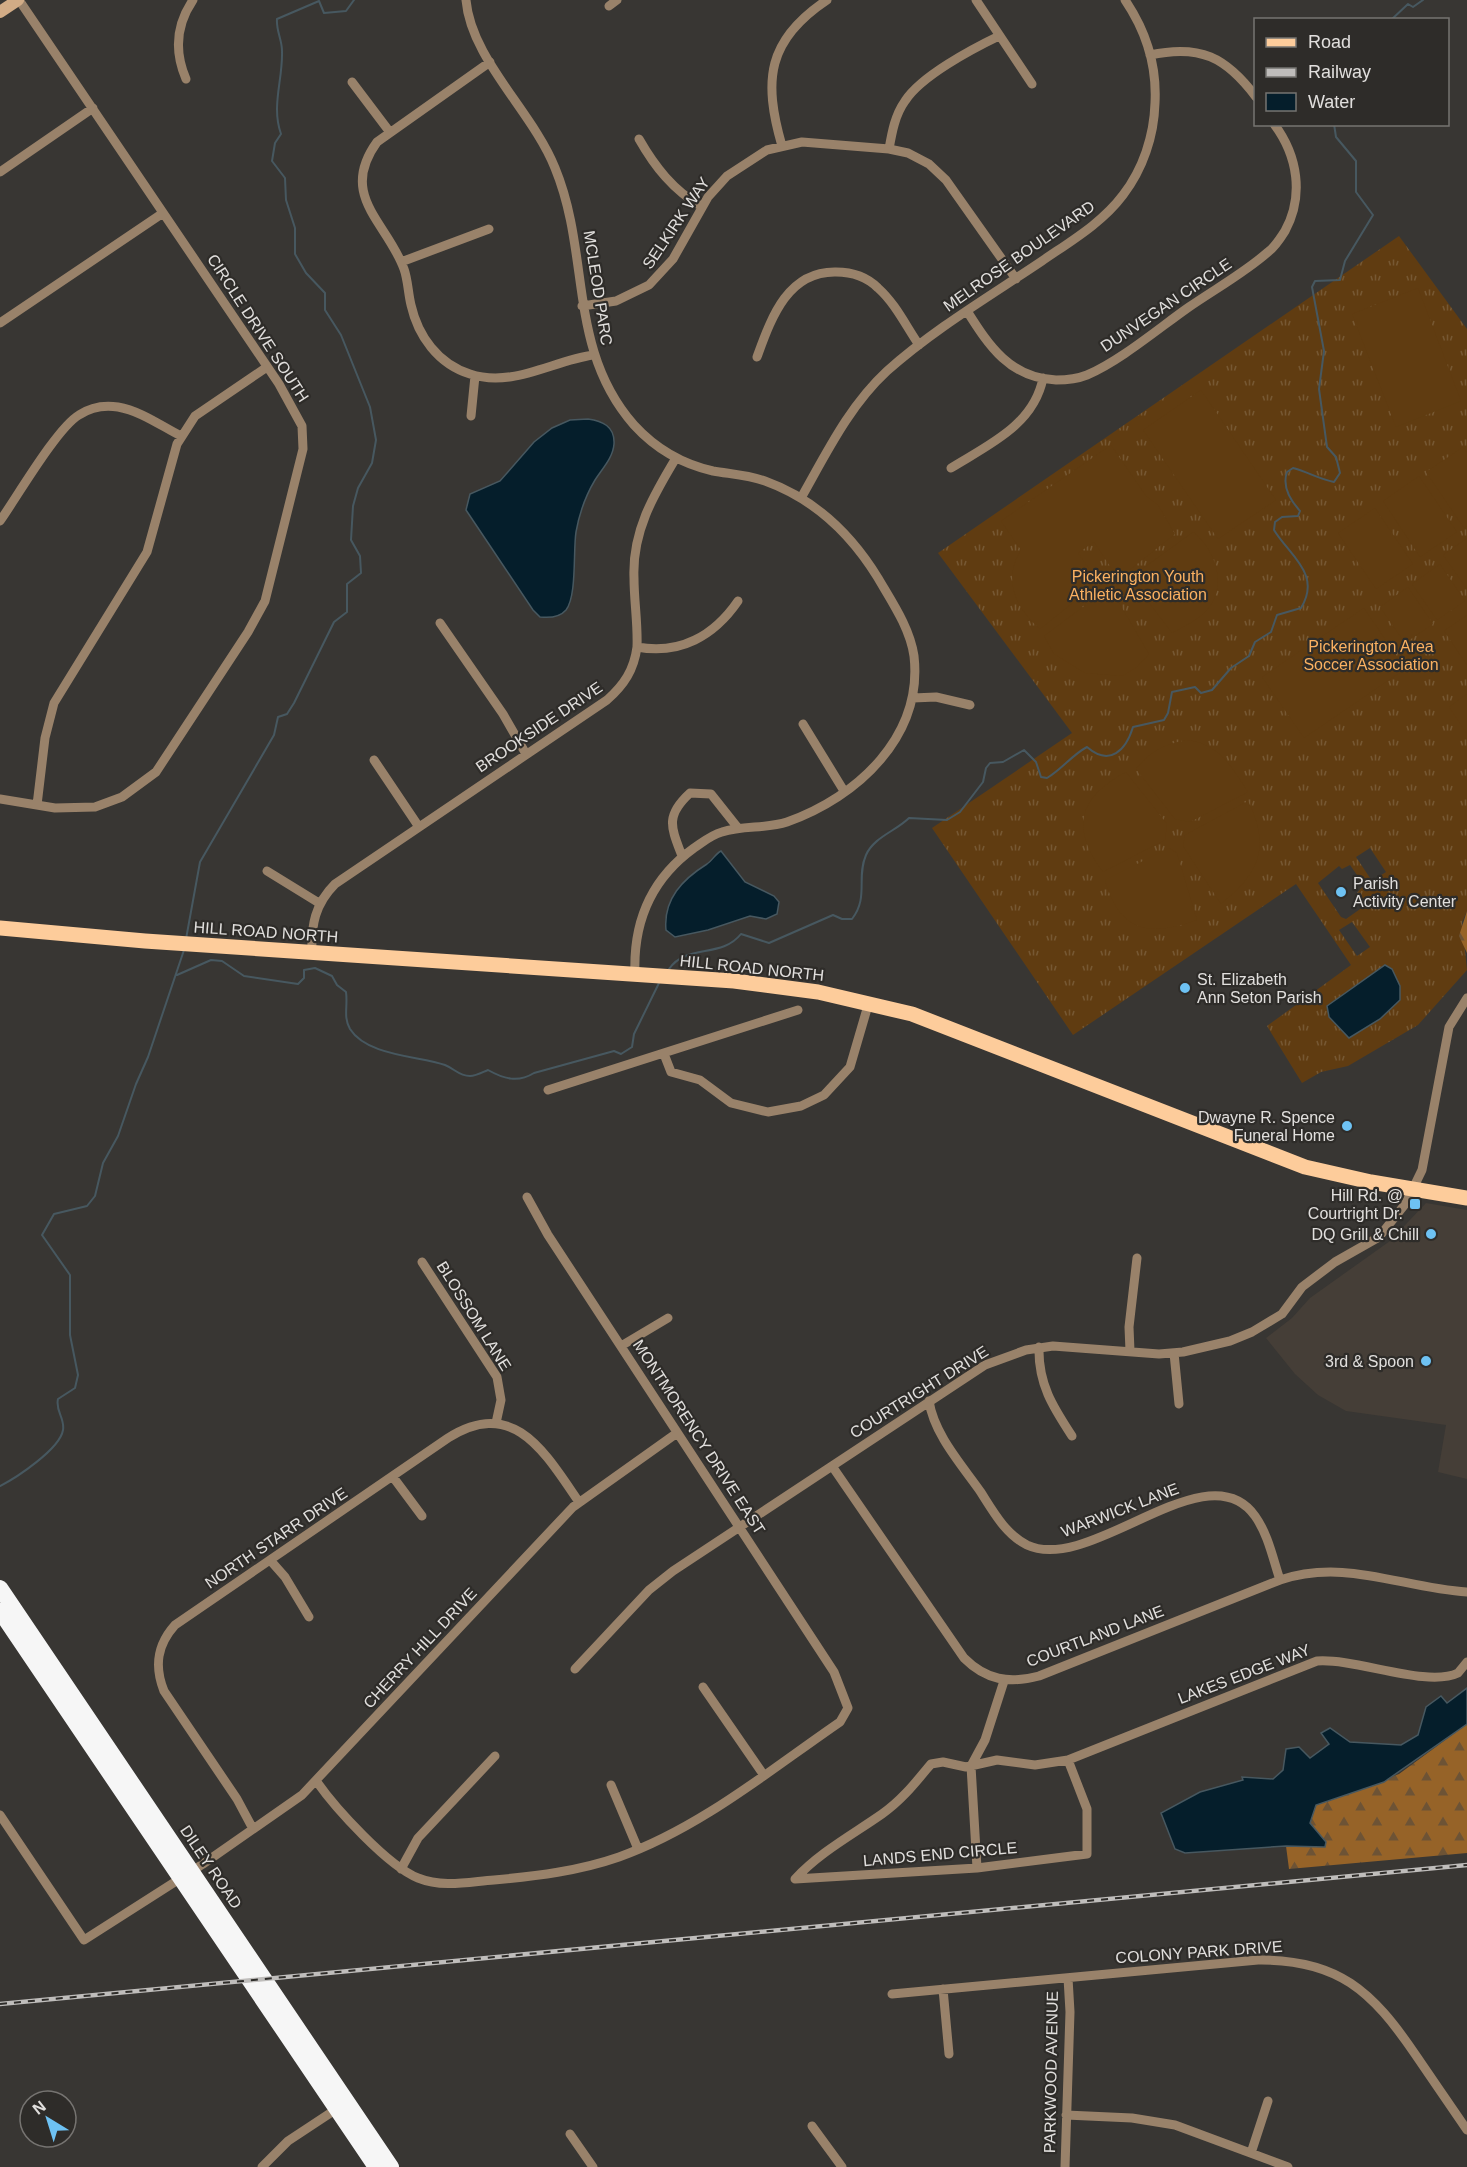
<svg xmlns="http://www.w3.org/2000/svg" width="1467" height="2167" font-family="Arial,sans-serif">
	<defs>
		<pattern id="grass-tufts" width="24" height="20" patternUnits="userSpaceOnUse" patternTransform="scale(1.5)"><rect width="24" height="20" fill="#603c11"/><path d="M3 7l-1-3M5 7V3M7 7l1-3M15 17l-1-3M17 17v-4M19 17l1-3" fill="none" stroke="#765833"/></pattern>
		<pattern id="forest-firs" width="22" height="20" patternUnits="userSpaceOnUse" patternTransform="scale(1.5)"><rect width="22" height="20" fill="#966328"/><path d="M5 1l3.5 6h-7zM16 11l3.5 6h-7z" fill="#6d5335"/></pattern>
	</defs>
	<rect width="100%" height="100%" fill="#383633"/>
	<path fill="#453e37" d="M1426,1203l41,7v269l-29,-7 8,-47 -100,-14 -28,-16 -23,-21 -29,-36 26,-20 18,-20 80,-57z"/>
	<path fill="url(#grass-tufts)" fill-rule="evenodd" d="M1399,236l68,93v582l-5,11 5,48 -49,55 -70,41 -27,6 -19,11 -35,-57 84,-61 -55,-81 -223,151 -141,-207 140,-95 -134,-180zM1370,848l16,24 -14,9 -16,-24zM1350,865l14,20 -9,10 8,12 -17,12 -5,-2 -23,-34 21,-17 3,3zM1352,922l18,25 -13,9 -18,-26z"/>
	<path fill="url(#forest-firs)" d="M1467,911v42l-8,-17z
		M1467,1724v129l-178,16 -3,-23 38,1 2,-5 -16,-19 6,-18 83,-31z"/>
	<path fill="#603c11" d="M1418,288l43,113 -65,26 -44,-113z
		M1201,390l75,110 -58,39 -75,-109z
		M1111,445l35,51 12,9 17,29 -48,38 -15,-3 -18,-27 -16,11 15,21 -3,15 -50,40c-24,-21 -38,-49 -19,-79l-20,-29z
		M1463,447l4,6v73l-3,2 -38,-56z
		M1419,476l38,56 -37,25 -37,-56z
		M1375,508l38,56 -37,25 -38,-56z
		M1193,532c23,18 35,54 14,78 -8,10 -25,17 -35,23l-35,-46 1,-15z
		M1467,538v51l-24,-34z
		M1440,564l25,37 -28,19 -25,-36z
		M1408,587l25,37 -28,19 -25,-36z
		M1095,598l23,3 31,53 -12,13 -15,9 -37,-3 -31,-19 -10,-18z
		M1364,608l41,61 -101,69 -42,-61z
		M1467,615v50l-23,-34z
		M1467,694v40l-18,-27z
		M1188,740c31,4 44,27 60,52l-58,30 -15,-3 -39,-50c16,-19 28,-25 52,-29z
		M1126,772l41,52 -2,16 -62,32c-33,-44 -24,-75 23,-100z
		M1248,801c23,46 11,73 -27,103l-38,-58 2,-11z
		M1169,848l8,5 20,67c-47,17 -77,13 -92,-40z"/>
	<path fill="#051e2b" stroke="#475860" stroke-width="1.5" d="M588,419c14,2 27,7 26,25 -1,14 -12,25 -19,36 -9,15 -16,35 -19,52 -3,19 1,64 -10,78 -6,7 -17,8 -26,7l-7,-7 -67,-100 4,-16 30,-13 34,-39 18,-14 18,-8z
		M721,851l24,31 29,14 5,6 -2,12 -11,5 -16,-3 -42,14 -33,7 -9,-7c-3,-31 17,-51 41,-66 6,-4 8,-10 14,-13z
		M1385,965l7,4 8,17v14l-20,19 -31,19 -20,-21 -2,-11z
		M1467,1688v36l-83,58 -68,23 -6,18 16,19 -1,5 -39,-1 -101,7 -10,-4 -14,-36 39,-21 43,-12 -1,-3 31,2 10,-9 3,-21 13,-2 11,11 19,-14 -8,-11 9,-5 20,14 51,3 17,-10 8,-28 15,-11 6,7z"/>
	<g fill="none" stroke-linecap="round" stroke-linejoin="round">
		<path stroke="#475860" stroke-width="2" d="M1391,20l17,-16 5,3 10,-7
			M186,939l14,-77 74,-127 4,-18 9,-3 7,-11 40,-81 13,-10v-28l14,-11 -1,-17 -9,-16 2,-34 5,-18 14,-25 4,-23 -6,-33 -29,-72 -16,-25v-17l-19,-20 -11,-19v-26l-9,-28 -1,-22 -13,-17 3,-18 6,-9c-10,-28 2,-54 1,-83 0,-12 -6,-20 -5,-32l42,-18 5,12 22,-2 8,-11
			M669,969c18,-26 52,-10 72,-35l28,9 64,-28 9,4h10c17,-22 4,-41 14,-64 8,-18 30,-24 43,-37l38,2 13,-8 23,-30 3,-14 4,-5 13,-1 21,-12 12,12 5,15 6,1c15,-9 25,-23 40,-31 23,20 39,3 46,-20l31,-7 4,-7 4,-21 23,-5 6,6 11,-3 19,-22 18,-12 6,-14 16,-10 6,-17 24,-7c21,-34 -12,-53 -27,-78l1,-8 7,-5 16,-1 2,-5c-10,-11 -18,-25 -13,-39l6,-4c15,4 26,11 41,14l6,-9 -4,-16 -9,-10 -8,-58 5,-38 -12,-64 3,-6 25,-1 5,-19 28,-46 -17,-23v-31l-20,-24 -2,-13
			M177,975l34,-15 11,1 22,15 54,8 6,-6v-8l11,-2 17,8 5,9 9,7c2,14 -3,25 4,37 17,27 69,27 95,36 10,4 14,11 25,11 6,0 13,-4 18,-6 16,9 30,13 46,3l80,-22 7,3 11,-7 2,-13 26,-53
			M0,1486c16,-8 60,-37 63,-56 2,-12 -8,-19 -5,-31l17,-11 3,-13 -8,-40v-60l-28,-40 12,-21 33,-8 8,-10 8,-33 15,-27 18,-52 12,-27 36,-107"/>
		<path stroke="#99826a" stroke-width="9" d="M466,0c5,59 67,112 89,168 36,87 12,181 79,257 21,23 48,39 79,46 17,3 35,4 52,10 50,18 86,53 113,97 14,24 32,50 36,78 9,80 -56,141 -127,166 -21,7 -44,3 -65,10 -11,3 -19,10 -28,16 -43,31 -61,74 -59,126
			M976,0l56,84
			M609,6l8,-6
			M1150,55c50,-11 76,2 106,42
			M490,62l-113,80c-39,54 10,80 27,127 4,11 4,24 7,36 7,31 27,59 59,69 42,14 82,-13 123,-19
			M186,79c-12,-28 -10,-54 7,-79
			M352,82l37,49
			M639,139c16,28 34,51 63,68
			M782,146c-19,-66 -15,-106 45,-146
			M889,149c3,-17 6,-34 16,-48 16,-25 67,-52 94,-65
			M0,172l93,-64
			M401,262l88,-33
			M582,306l34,-5 33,-16 24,-26 35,-62 19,-21 40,-26 35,-8 87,7 19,4 21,11 17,16 70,99
			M967,311c22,35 43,67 89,69 10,0 21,-1 31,-5 33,-14 72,-47 102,-68 26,-18 55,-34 79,-55 7,-5 12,-13 17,-21 19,-35 13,-75 -11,-107
			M0,323l163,-110
			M757,357c14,-38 30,-86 79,-85 16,0 31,5 42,16 17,15 28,38 41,57
			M471,416l4,-40
			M951,468c37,-23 83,-43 92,-90
			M801,498c25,-44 48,-92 86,-127 47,-42 103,-75 155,-110 29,-20 60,-38 81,-66 20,-26 31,-59 32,-92 2,-38 -9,-72 -30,-103
			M0,521c17,-24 57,-93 79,-106 12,-8 26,-10 39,-8 23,4 43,19 63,29
			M440,623l63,91 23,40
			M637,647c43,8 77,-11 101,-46
			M913,698l23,-1 34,8
			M803,724l41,67
			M374,760l45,67
			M0,799l55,9 40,-1 27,-10 34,-25 92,-140 17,-31 38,-152 -1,-23 -23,-42 -260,-384
			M37,805l8,-67 9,-35 93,-151 30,-108 18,-28 72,-49
			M682,856c-11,-29 -17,-40 8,-63l21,1 27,34
			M267,871l52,32
			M312,953c-1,-28 3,-49 23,-69l272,-184c17,-15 27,-30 30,-53 1,-23 -3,-46 -3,-69 -2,-46 19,-82 42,-120
			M664,1054l7,18 29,8 31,23 37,9 33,-6 23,-11 26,-28 19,-65
			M548,1090l250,-80
			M422,1262l75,115 4,23 -5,23
			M621,1346l47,-28
			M1039,1347c-1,37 14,60 33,89
			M1130,1351l-1,-24 8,-69
			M1174,1353l5,51
			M929,1401c5,33 32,63 51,90 13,20 25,43 47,54 64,30 180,-97 228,-29 13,18 18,43 25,64
			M832,1466l132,192c22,22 45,26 75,18l241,-96c65,-22 122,8 187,12
			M393,1477l29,39
			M270,1560l15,17 24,40
			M575,1669l74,-79 24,-19 312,-206 41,-15 27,-4 106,8 24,-2 47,-11 22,-9 30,-18 20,-27 33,-25 44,-25 27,-34 16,-33 27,-143 18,-29
			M703,1687l60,87
			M317,1782c19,27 71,84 101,96 25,10 50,4 76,2 43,-4 85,-9 125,-23 81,-29 151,-87 221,-135l8,-14 -14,-36 -286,-437 -21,-38
			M611,1785l27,64
			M0,1815l84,125 119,-76 99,-69 271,-288 104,-74
			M253,1829l-16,-30 -73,-108c-10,-25 -7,-46 11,-66l273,-187c66,-42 97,15 131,64
			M977,1868l-6,-102 14,-26 19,-59
			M401,1869l17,-31 77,-82
			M795,1879c25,-27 57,-44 87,-65 20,-14 34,-32 49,-50l12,-2 23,5 31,-7 38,5 33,-5 249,-99c39,-3 110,27 141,12l9,-11
			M795,1879l182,-11 110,-14v-45l-19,-49
			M943,1989l6,65
			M892,1994l366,-34c80,-1 114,31 157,94 17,25 35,51 52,76
			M1066,2115l66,3 43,7 113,42
			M812,2126l30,41
			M570,2134l23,33
			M1251,2153l17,-52
			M262,2167l26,-26 50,-33
			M1065,2167l5,-155 -2,-34"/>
		<path stroke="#d2ac86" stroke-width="12" d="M0,12l18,-12"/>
		<path stroke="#fdcc9b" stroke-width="15" d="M0,928l145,13 589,40 84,11 94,22 393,153 66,15 96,16"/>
		<path stroke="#f6f6f6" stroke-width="16" d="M0,1588l391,579
			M0,1611l376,556"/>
		<g stroke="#bfbdbb" stroke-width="4.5">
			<path id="rail" d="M0,2004l1467,-139"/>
		</g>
		<use href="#rail" stroke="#2e2c29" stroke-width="2" stroke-dasharray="7" stroke-linecap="butt"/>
	</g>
	<g fill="#6ec2f3" stroke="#2e2c29" stroke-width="2">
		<circle cx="1341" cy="892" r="6"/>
		<circle cx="1185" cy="988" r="6"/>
		<circle cx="1347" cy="1126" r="6"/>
		<rect x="1409" y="1198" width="12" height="12" rx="3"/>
		<circle cx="1431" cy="1234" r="6"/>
		<circle cx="1426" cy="1361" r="6"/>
	</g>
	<g text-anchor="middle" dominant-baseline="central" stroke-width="4.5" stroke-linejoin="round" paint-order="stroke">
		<g font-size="16" fill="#e1dfdd" stroke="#2e2c29">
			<text transform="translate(676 223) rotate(-56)">SELKIRK WAY</text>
			<text transform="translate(1019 256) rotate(-35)">MELROSE BOULEVARD</text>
			<text transform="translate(598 288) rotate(81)">MCLEOD PARC</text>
			<text transform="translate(1166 305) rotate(-34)">DUNVEGAN CIRCLE</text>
			<text transform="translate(258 328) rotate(57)">CIRCLE DRIVE SOUTH</text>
			<text transform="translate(539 727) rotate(-34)">BROOKSIDE DRIVE</text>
			<text transform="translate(266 932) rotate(4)">HILL ROAD NORTH</text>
			<text transform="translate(752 968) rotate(6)">HILL ROAD NORTH</text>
			<text transform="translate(474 1316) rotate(58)">BLOSSOM LANE</text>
			<text transform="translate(919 1392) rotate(-32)">COURTRIGHT DRIVE</text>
			<text transform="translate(699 1437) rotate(57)">MONTMORENCY DRIVE EAST</text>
			<text transform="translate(1120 1510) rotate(-21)">WARWICK LANE</text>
			<text transform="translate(276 1538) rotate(-34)">NORTH STARR DRIVE</text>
			<text transform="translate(1095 1636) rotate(-21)">COURTLAND LANE</text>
			<text transform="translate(420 1648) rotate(-47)">CHERRY HILL DRIVE</text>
			<text transform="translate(1244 1674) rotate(-21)">LAKES EDGE WAY</text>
			<text transform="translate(940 1854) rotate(-5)">LANDS END CIRCLE</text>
			<text transform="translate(211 1867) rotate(56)">DILEY ROAD</text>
			<text transform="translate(1199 1952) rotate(-4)">COLONY PARK DRIVE</text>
			<text transform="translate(1051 2072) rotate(-89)">PARKWOOD AVENUE</text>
		</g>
		<g font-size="16" fill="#fbb161" stroke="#2e2c29">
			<text x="1138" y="576">Pickerington Youth<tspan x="1138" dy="18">Athletic Association</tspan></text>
			<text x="1371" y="646">Pickerington Area<tspan x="1371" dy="18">Soccer Association</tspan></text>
		</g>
		<g font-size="16" fill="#e1dfdd" stroke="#2e2c29" text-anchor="end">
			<text x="1353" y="883" text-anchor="start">Parish<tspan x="1353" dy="18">Activity Center</tspan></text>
			<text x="1197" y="979" text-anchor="start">St. Elizabeth<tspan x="1197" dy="18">Ann Seton Parish</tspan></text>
			<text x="1335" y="1117">Dwayne R. Spence<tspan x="1335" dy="18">Funeral Home</tspan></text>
			<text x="1403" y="1195">Hill Rd. @<tspan x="1403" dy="18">Courtright Dr.</tspan></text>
			<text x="1419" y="1234">DQ Grill &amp; Chill</text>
			<text x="1414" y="1361">3rd &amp; Spoon</text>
		</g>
	</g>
	<rect x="1254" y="18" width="195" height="108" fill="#2e2c29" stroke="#767471" stroke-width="1.5"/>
	<rect x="1266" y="38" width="30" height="9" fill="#fdcc9b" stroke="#767471" stroke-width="1.5"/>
	<text x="1308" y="48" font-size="18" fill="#e1dfdd">Road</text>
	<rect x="1266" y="68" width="30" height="9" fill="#bfbdbb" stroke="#767471" stroke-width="1.5"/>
	<text x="1308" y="78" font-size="18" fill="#e1dfdd">Railway</text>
	<rect x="1266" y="93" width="30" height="18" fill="#051e2b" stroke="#767471" stroke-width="1.5"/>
	<text x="1308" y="108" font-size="18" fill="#e1dfdd">Water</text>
	<g transform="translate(48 2119) rotate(322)"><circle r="28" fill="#2e2c29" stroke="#767471" stroke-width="1.5"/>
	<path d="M0-4.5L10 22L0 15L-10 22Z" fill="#6ec2f3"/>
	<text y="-9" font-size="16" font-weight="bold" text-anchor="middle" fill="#e1dfdd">N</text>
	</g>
</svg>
